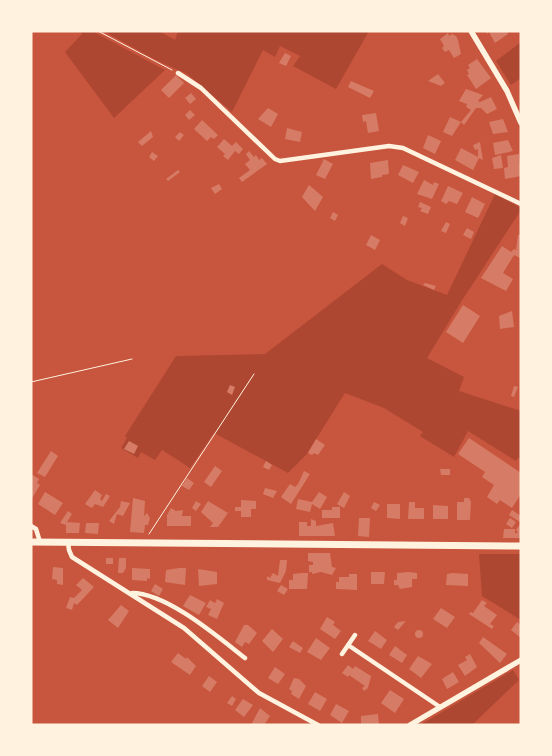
<svg xmlns="http://www.w3.org/2000/svg" width="552" height="756" font-family="Literata,serif">
	<rect width="100%" height="100%" fill="#c8553d"/>
	<path fill="#ae4732" d="M80,31h12l73,39 -51,48 -49,-66 17,-18z
		M103,31h56l16,9 3,-9h191l-33,58 -43,-23 7,-10 -20,-10 -5,11 -12,-7 -31,62 -45,-38 -33,-15z
		M521,42v36l-10,7 -15,-24z
		M495,194l26,14v2l-60,92 -34,56 37,19 -5,14 62,20v48l-3,-1 -2,3 -48,-30 -14,26 -34,-21 3,-4 -39,-24 -39,-15 -39,62 -18,18 -74,-40 -24,35 -28,-18 -7,10 -14,-8 -3,6 -17,-10 6,-10 -2,-2 51,-80 89,-2 117,-90 25,16 40,15z
		M479,554h42v66l-39,-24z
		M513,670l6,10 -47,45h-52z"/>
	<path fill="#d67c66" d="M486,31h21l1,3 -13,9 -6,-11 -2,2z
		M448,33l1,3 3,-2 4,2 2,4 3,14 -7,4 -5,-8 -4,2 -3,-4 2,-2 -4,-7z
		M285,53l6,3 -5,10 -7,-3z
		M477,59l14,19 -15,11 -9,-14 2,-1 -2,-4 3,-2 -2,-3z
		M438,74l7,9 -4,3 -13,-5z
		M176,75l8,8 -15,15 -8,-8z
		M351,81l23,10 -4,7 -22,-11z
		M466,89l17,6 -5,6 2,1 11,-5 6,12 -10,5 -6,-6h-5l-12,17 -3,-3 -9,14 -9,-4 7,-15 11,5 10,-12 -5,-3 1,-3 -8,-3z
		M191,93l5,6 -6,5 -5,-6z
		M268,108l10,6 -7,13 -13,-8z
		M190,110l5,5 -6,5 -4,-5z
		M376,113l3,18 -11,2 -2,-12 -3,1 -1,-7z
		M503,119l5,13 -15,2 -4,-12z
		M202,120l16,15 -4,4 -3,-2 -4,4 -13,-12z
		M287,128l15,4 -2,10 -15,-3z
		M151,131l2,6 -11,9 -4,-4z
		M180,132l4,3 -5,6 -4,-4z
		M428,135l13,6 -6,13 -12,-6z
		M224,139l8,7 4,-4 7,7 -4,5 -4,-3 -7,9 -5,-4 2,-2 -8,-7z
		M508,140l5,11 -18,4 -2,-12z
		M480,142l3,18 -4,-2 -6,12 -18,-10 6,-12 17,9v-8l-3,1 -2,-5z
		M249,151l5,6 2,-2 3,5 3,-2 5,6 -25,18 -3,-4 11,-8 -5,-6 5,-4 -4,-6z
		M152,152l6,4 -4,5 -5,-4z
		M519,154l2,22 -16,3 -1,-11 4,-1 -1,-11z
		M501,155l2,13 -9,1 -2,-11z
		M324,159l9,5 -8,15 -9,-4z
		M388,160l1,14 -7,1v2l-11,2 -1,-16z
		M403,165l16,7 -6,11 -15,-8z
		M178,170l2,2 -12,9 -2,-2z
		M424,180l9,5 1,-3 5,2 -7,15 -15,-5z
		M219,184l3,5 -7,5 -4,-6z
		M309,185l14,12 -8,14 -13,-14z
		M448,186l15,7 -6,11 -8,-3 -3,3 -5,-3z
		M472,197l13,7 -7,14 -13,-6z
		M420,202l11,5 -3,7 -8,-3 2,-3 -4,-1z
		M333,212l5,3 -3,6 -5,-3z
		M403,216l5,2 -3,8 -5,-3z
		M446,222l4,2 -4,9 -5,-2z
		M467,228l7,4 -3,7 -8,-4z
		M521,234v22l-1,2 -6,-3 -11,18 10,6 -7,12 -25,-13 21,-32 9,6 3,-3 2,1 2,-15z
		M371,235l9,5 -5,10 -9,-5z
		M425,283l11,3 -2,4 -11,-5z
		M463,305l17,11 -17,27 -17,-11z
		M512,311l2,16 -14,2 -1,-13z
		M230,385l5,2 -3,8 -5,-3z
		M514,386l4,1 -4,10 -3,-1z
		M469,438l52,35v21l-9,14 -12,-8 -3,4 -10,-7 7,-12 -12,-8 3,-5 -27,-18z
		M316,439l9,6 -7,10 -4,-2 -2,2 -4,-2z
		M129,441l9,5 -4,8 -10,-5z
		M51,451l7,5 -13,21 -8,-4z
		M266,461l6,4 -3,5 -6,-3z
		M215,466l7,5 -11,16 -7,-5z
		M440,469h10v6h-9z
		M304,471l6,3 -19,30 -10,-7 9,-13 5,3 3,-3z
		M31,474l8,5 -2,4 3,2 -9,15z
		M187,478l7,5 -5,7 -7,-4z
		M265,488l12,3 -4,7 -10,-4z
		M95,490l7,5 -2,4 2,2 4,-7 4,2 -7,11 -8,-3 -3,4 -7,-4z
		M45,492l18,11 -8,12 -17,-11z
		M319,492l8,5 -7,12 -8,-5 -2,8 -14,-3 2,-10 14,3z
		M344,492l6,4 -6,12 -7,-4z
		M133,498l12,3 -1,15 3,-3 3,5 -2,7h-3l-1,8 -14,-1z
		M464,498h5l2,4 -1,18h-13v-18h7z
		M241,500l15,1v8h-5v8h-10v-6h-6v-4h6z
		M121,501l9,2 -1,2 -6,11 -6,-2 -3,10 -5,-3 11,-14z
		M196,501l5,3 -5,7 -4,-3z
		M208,501l20,12 -10,14h-8l3,-4 -12,-11z
		M374,502l6,3 -4,6 -5,-3z
		M409,502h6v6h9v11h-16z
		M387,504h13v15l-13,-1z
		M433,505l15,1v13h-15z
		M332,507h8v11h-18v-8h10z
		M171,508l5,3 7,-1 -1,6h9v10h-24v-11z
		M512,510l9,6 -1,6 -11,-7z
		M68,511l4,3 -5,8 13,1 -1,10h-13v-8l-6,-2z
		M359,518h11l-1,19 -11,-1z
		M510,518l6,4 -4,6 -6,-4z
		M311,519l5,2v5l17,-3 2,13h-36v-14h8v4h4z
		M86,523h13l-1,11 -13,-1z
		M521,523v15h-18l1,-9h11v4h3l-2,-3z
		M308,553h22l2,14 4,1 -4,7 -11,-3 -9,2v-2h-3v-7h4v-3l-5,-1z
		M106,558h7v6h-7z
		M119,558h7v10l-3,5h-5z
		M280,560h7l-1,11 -6,12 -13,-3v-4l3,2 3,-5 5,3z
		M53,567l10,1v17l-6,-1v-4l-5,-1z
		M132,568l18,1v10l-3,-1v3l-15,-1z
		M179,568h7l-1,17 -20,-3 1,-12z
		M198,569l19,3v12l-18,2z
		M371,572h14l-1,12h-13z
		M408,572l9,1v6h-5v8l-12,2 -2,-4h-4v-5h3v-7z
		M302,573h6l-1,16h-18v-9h4v-6z
		M452,573l16,1v12l-22,-1 1,-11z
		M349,574h8v16l-21,-1v-7h3v-5h10z
		M83,578l11,9 -17,18 -3,-2 -2,7 -6,-2 4,-11 4,1 8,-8 -6,-5z
		M155,584l8,5 -4,7 -8,-5z
		M281,585l7,4 -4,6 -7,-4z
		M190,595l16,8 -7,12 -16,-9z
		M217,599l7,4 -7,16 -9,-4 3,-6 -5,-2 4,-7 5,3z
		M482,600l5,3 -3,3 13,9 -7,9 4,2 -2,3 -23,-15 1,-2 3,1z
		M121,605l8,6 -11,17 -10,-8z
		M441,608l14,9 -8,11 -14,-9z
		M327,617l8,5 -2,3 8,6 -6,8 -15,-10z
		M406,621l-8,9 -4,-3 4,-5z
		M517,622l4,3v13l-10,-8z
		M244,625h4l9,8 -8,11 -4,-2 -3,5 -7,-5z
		M272,629l11,10 -10,13 -11,-11z
		M415 634a4 4 0 1 1 8 0a4 4 0 1 1-8 0Z
		M375,631l12,9 -6,9 -13,-8z
		M483,637l24,17 -7,9 -21,-20z
		M316,638l14,10 -9,12 -14,-8z
		M293,641l10,7 -3,5 -11,-6z
		M395,646l12,9 -5,8 -13,-8z
		M178,653l8,6 1,-2 9,9 -6,9 -19,-13z
		M470,654l7,13 -12,9 -7,-11 9,-5 -2,-3z
		M418,656l14,8 -11,14 -12,-9z
		M348,665l5,4 2,-3 16,10 -3,12 -4,3 -2,-3 3,-2 -16,-11 -1,2 -6,-4z
		M275,667l10,7 -7,10 -10,-6z
		M453,672l6,10 -12,7 -5,-10z
		M209,676l8,6 -7,10 -8,-6z
		M294,678l5,1 7,7 -7,13 -8,-5 1,-3 -3,-2z
		M390,690l14,9 -9,14 -14,-10z
		M315,692l12,7 -7,12 -12,-7z
		M232,696l4,3 -4,7 -5,-3z
		M243,699l10,6 -9,12 -9,-7z
		M336,704l13,7 -7,12 -12,-8z
		M260,708l10,8 -6,9h-13z
		M378,714l1,11h-18v-9z"/>
	<g fill="none" stroke-linecap="round" stroke-linejoin="round">
		<path stroke="#fff3e0" stroke-width="1" d="M98,31l74,39
			M31,382l101,-23
			M149,534l105,-160"/>
		<path stroke="#fff3e0" stroke-width="4.5" d="M178,73l23,15 74,71 5,2 109,-15 14,2 118,56
			M31,526l5,3 4,13
			M68,542l1,8 3,7 112,71 75,65 59,32
			M132,593c35,0 86,44 113,65
			M348,645l92,62
			M342,654l13,-19"/>
		<path stroke="#fff3e0" stroke-width="5.5" d="M471,31l36,60 14,32
			M410,725l111,-65"/>
		<path stroke="#fff3e0" stroke-width="7" d="M31,542l490,4"/>
	</g>
	<rect width="552" height="756" fill="none" stroke="#fff3e0" stroke-width="65"/>
</svg>
